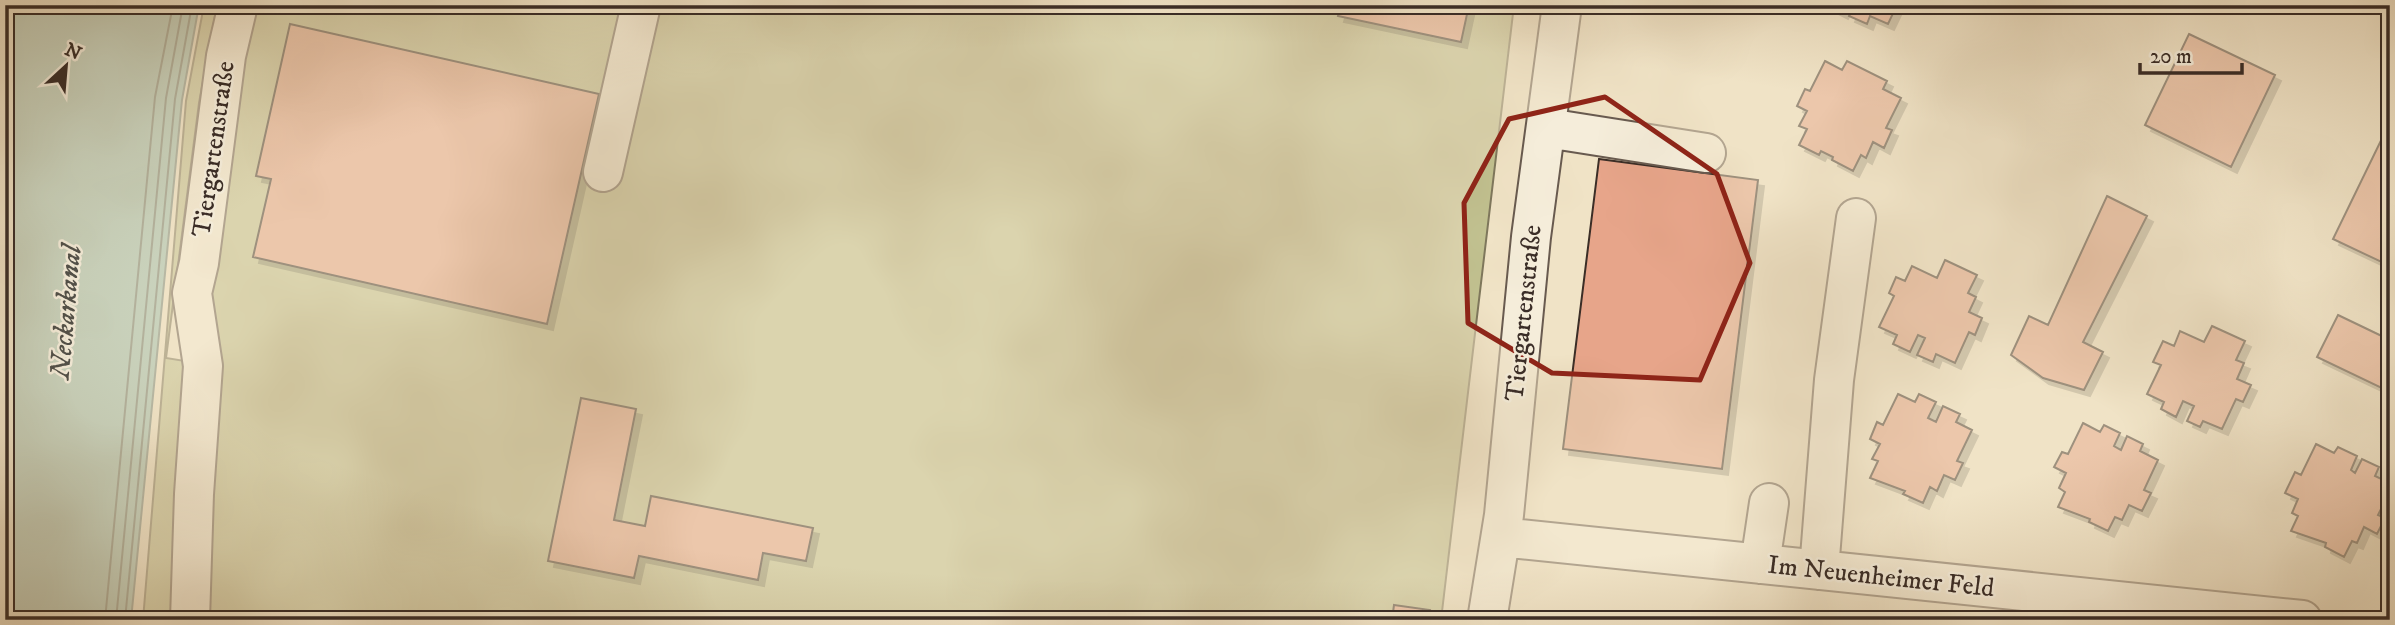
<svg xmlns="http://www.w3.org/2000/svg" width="2395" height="625" font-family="'IM FELL DW Pica',serif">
	<defs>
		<filter id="shadow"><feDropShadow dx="6" dy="6" stdDeviation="0" flood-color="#0004"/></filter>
	</defs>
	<rect width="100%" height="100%" fill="#f0e3c6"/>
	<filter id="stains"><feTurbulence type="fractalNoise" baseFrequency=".00286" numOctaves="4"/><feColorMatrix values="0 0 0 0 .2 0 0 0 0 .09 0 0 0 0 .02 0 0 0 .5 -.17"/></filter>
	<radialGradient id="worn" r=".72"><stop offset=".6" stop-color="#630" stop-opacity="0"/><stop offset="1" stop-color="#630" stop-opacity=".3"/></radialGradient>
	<path fill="#c1c190" stroke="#7e775c" stroke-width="2" d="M204,5h13l-18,98 -33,255 19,3 -9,113v146h-33l43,-519z
		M254,5h1260l-73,615h-1258l4,-270z"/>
	<path fill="#9bbeb1" stroke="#74847a" stroke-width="2" d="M7,5h192l-17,95 -51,520h-126z"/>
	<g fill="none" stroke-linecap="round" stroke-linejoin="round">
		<path stroke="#6a766c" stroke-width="2" d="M105,620l50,-523 18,-92
			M116,620l50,-522 17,-93
			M125,620l50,-521 17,-94"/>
	</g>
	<path fill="#e7a58a" stroke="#3a2d27" stroke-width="2" filter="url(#shadow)" d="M1341,5h128l-8,37 -123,-26z
		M1827,5h70l-9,19 -18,-8 -3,8 -18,-8 2,-4 -7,-3 -2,4z
		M290,24l309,70 -52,230 -294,-67 18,-78 -15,-3z
		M2189,34l86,41 -44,92 -86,-42z
		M1825,61l17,9 5,-9 40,20 -4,8 18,9 -15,30 6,2 -8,18 -11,-6 -7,16 -5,-3 -8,16 -21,-11 1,-3 -12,-6 -2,4 -20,-10 8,-16 -8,-3 8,-15 -10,-5 8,-17 5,2z
		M2390,122v144l-57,-27z
		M1599,159l159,21 -36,289 -159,-20z
		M2107,196l40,20 -64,126 20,10 -19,38 -41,-12 -32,-23 18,-39 19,9z
		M1945,260l32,15 -9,18 8,4 -7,15 13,6 -7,17 -6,-3 -14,31 -19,-9 -3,8 -16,-7 8,-17 -7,-3 -8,17 -17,-8 4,-9 -18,-8 15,-31 -5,-3 7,-16 9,4 7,-15 25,12z
		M2338,315l52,25v52l-73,-35z
		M2212,326l33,15 -9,19 8,3 -7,16 14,6 -8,17 -7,-3 -14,30 -19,-8 -3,6 -13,-6 7,-15 -11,-5 -7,16 -15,-8 3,-7 -17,-8 14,-29 -8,-3 10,-21 11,5 6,-15 24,11z
		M1898,394l17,8 4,-8 17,8 -8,16 8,4 7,-16 17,8 -4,8 16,8 -15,31 6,2 -8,17 -11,-5 -7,16 -7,-4 -7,16 -20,-9 2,-3 -35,-13 8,-17 -6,-2 8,-15 -10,-5 7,-17 6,3z
		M581,398l55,11 -22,111 31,6 6,-30 162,32 -7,33 -43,-8 -5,27 -119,-24 -5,22 -86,-17z
		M2083,423l17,9 4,-7 16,8 -6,13 7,4 6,-14 16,8 -3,7 18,9 -14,30 7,3 -9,18 -13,-6 -7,15 -7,-3 -7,14 -19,-9 1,-3 -32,-12 7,-15 -6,-4 7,-15 -12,-6 8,-15 6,2z
		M2316,444l18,9 4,-6 19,9 -6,14 4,3 7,-14 17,8 -4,9 15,7v8l-12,24 7,3 -8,16 -13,-7 -7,16 -5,-2 -8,16 -19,-10 1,-4 -35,-12 7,-15 -6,-3 6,-14 -13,-6 10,-21 6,3z
		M1394,605l36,5 -1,10h-37z"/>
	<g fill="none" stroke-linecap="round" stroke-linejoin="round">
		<g stroke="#685a4f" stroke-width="42">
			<path id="minor" d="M1547,128l159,25
				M603,172l38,-167
				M1501,537l801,83
				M1760,564l9,-61
				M1819,570l15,-190 22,-162
				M190,620l4,-126 9,-128 -11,-73 7,-30 27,-207 12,-51
				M1487,620l17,-105 27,-278 31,-232"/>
		</g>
		<use href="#minor" stroke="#f5edda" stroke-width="38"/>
	</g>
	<path d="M0 0H2395V625H0ZM1605,97l112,77 33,89 -50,117 -148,-7 -84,-50 -4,-120 45,-84z" fill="#f0e3c6" fill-opacity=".55" fill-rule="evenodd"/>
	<path fill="none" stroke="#8f2418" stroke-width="5" stroke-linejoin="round" d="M1605,97l112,77 33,89 -50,117 -148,-7 -84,-50 -4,-120 45,-84z"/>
	<g text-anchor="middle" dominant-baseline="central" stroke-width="5" stroke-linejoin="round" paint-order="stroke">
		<g font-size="26" fill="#3a2d27" stroke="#f5edda">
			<text transform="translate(214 149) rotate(-82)">Tiergartenstraße</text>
			<text transform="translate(1524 313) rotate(-84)">Tiergartenstraße</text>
			<text transform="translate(1881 577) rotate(6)">Im Neuenheimer Feld</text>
		</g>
		<g font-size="28" font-style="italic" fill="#52514a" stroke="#f5edda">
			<text transform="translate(66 312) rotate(-85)">Neckarkanal</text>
		</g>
	</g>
	<rect width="2395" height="625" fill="none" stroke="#f0e3c6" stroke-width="28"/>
	<rect x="7" y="7" width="2381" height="611" fill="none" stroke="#3a2d27" stroke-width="3.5"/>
	<rect x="14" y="14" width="2367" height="597" fill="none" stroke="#3a2d27" stroke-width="2"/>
	<g transform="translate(66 66) rotate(26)" stroke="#f5edda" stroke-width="5" paint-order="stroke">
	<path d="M0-5L12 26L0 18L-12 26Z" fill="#3a2d27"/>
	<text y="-10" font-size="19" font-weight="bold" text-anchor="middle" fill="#3a2d27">N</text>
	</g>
	<path d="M2140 63v10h102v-10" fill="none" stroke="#3a2d27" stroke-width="3.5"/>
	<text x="2150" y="63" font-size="21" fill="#3a2d27" stroke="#f5edda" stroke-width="5" paint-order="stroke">20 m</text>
	<rect width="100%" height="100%" filter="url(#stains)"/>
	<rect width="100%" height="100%" fill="url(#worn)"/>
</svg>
